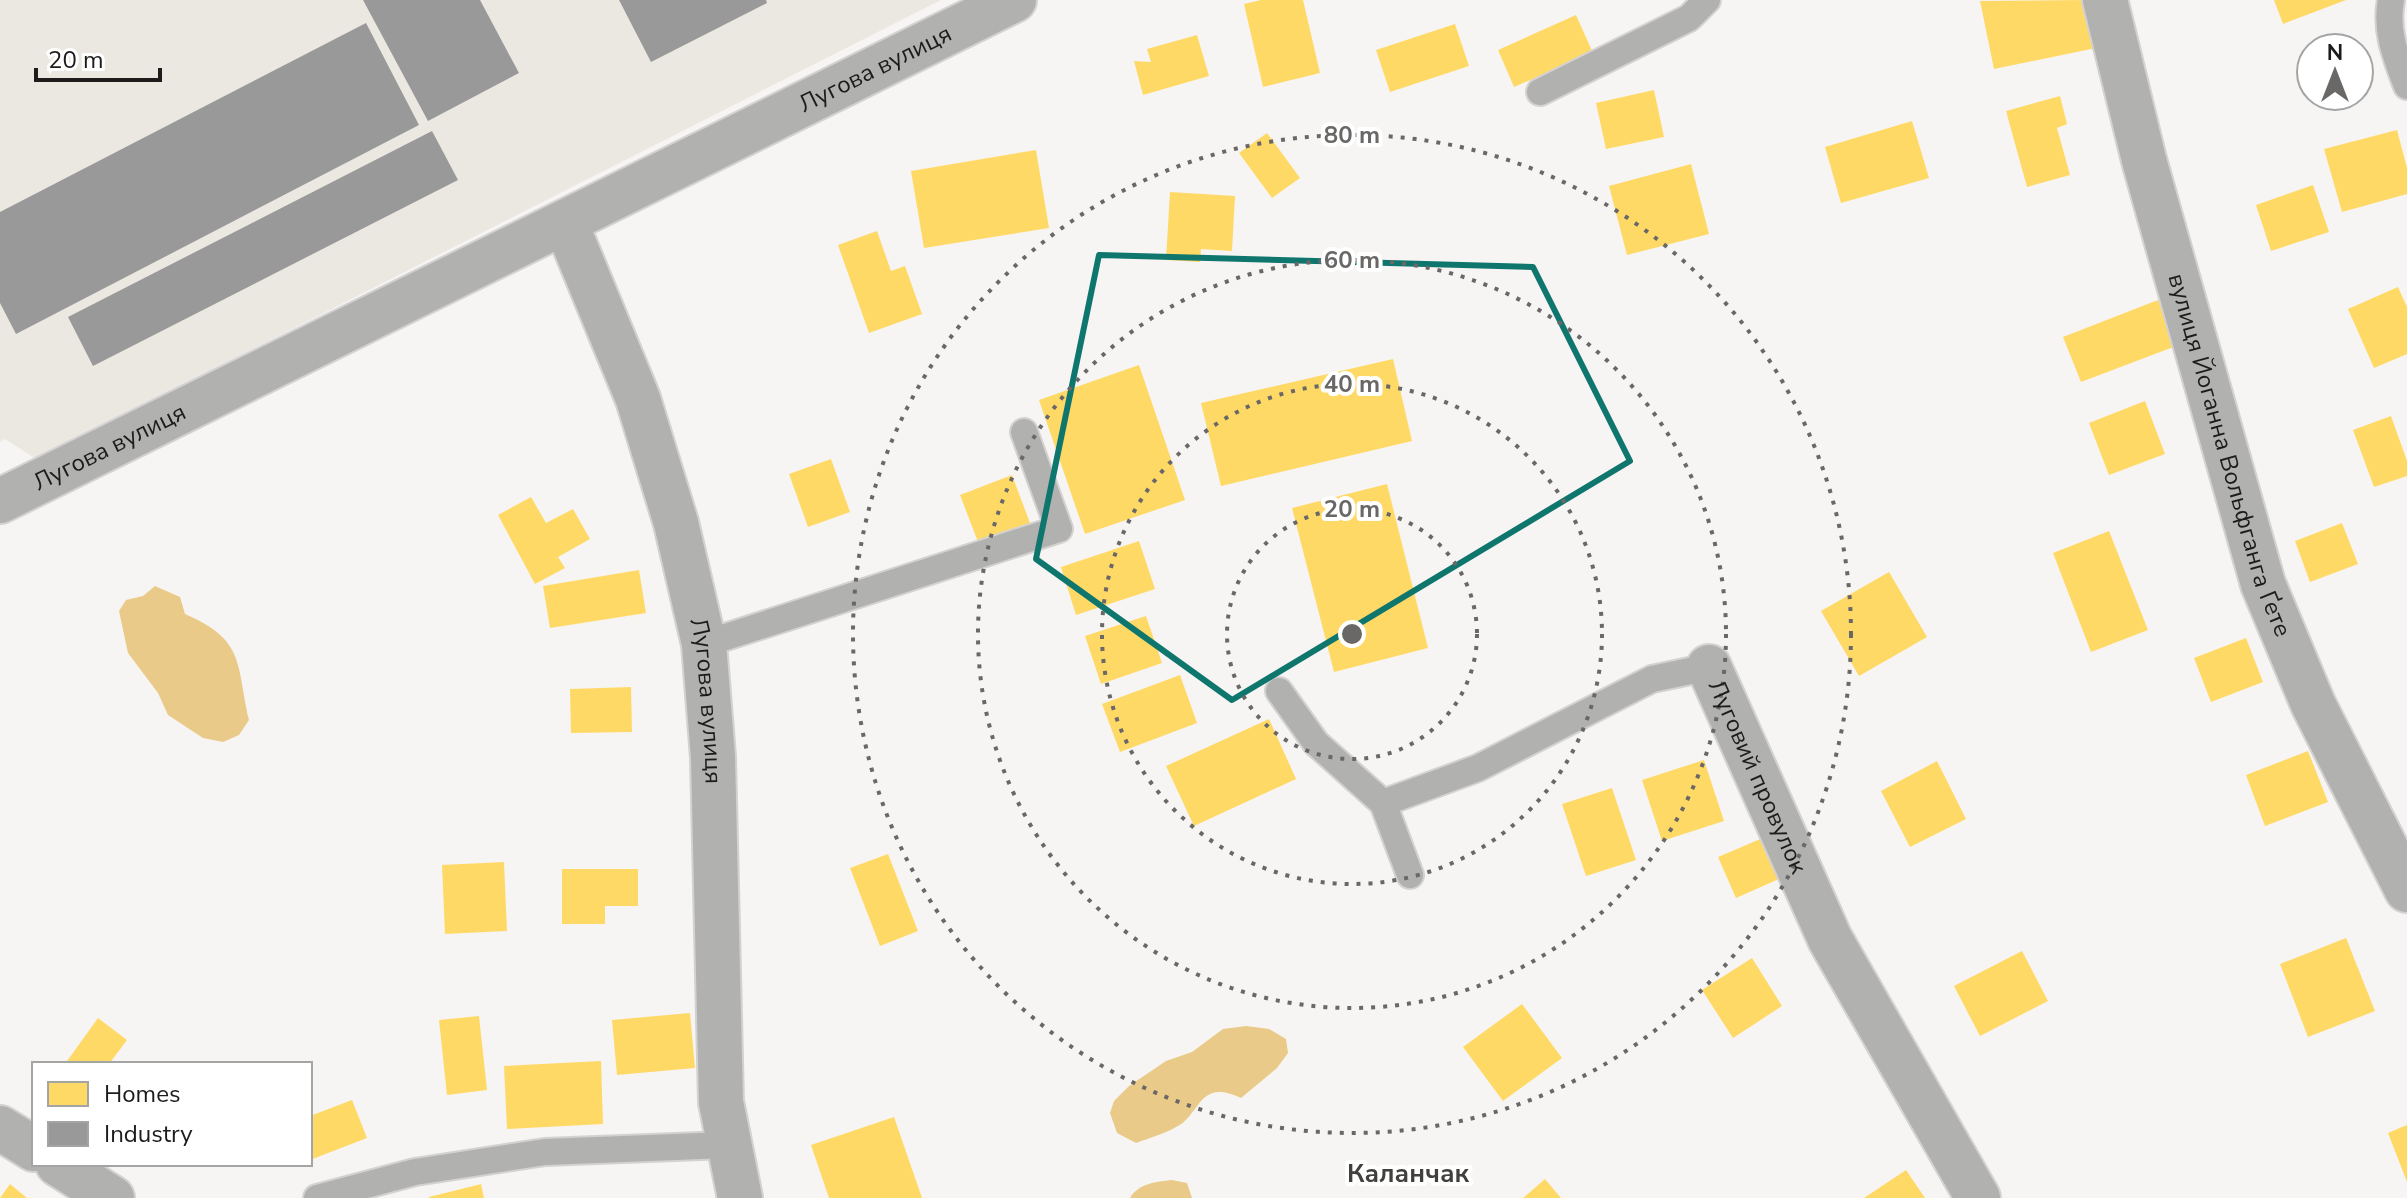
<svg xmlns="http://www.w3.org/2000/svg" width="2407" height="1198" font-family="'Nunito Sans',sans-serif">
	<rect width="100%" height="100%" fill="#f7f5f3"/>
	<path fill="#ebe8e1" d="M0,0h941l-905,459 -31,-20 -5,3z"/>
	<path fill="#eaca89" d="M155,586l25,11 5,17c60,26 51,48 64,106l-10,15 -16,7 -20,-4 -35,-23 -10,-22 -30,-40 -9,-42 7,-11 17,-4z
		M1246,1026l23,3 17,10 2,14 -11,15 -36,30c-42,-20 -40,15 -63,28 -12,7 -28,12 -42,17l-19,-10 -7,-20 4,-12 15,-15 37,-25 26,-9 31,-23z
		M1172,1180l15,3 5,15h-62c9,-15 26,-16 42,-18z"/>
	<path fill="#ffd966" d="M1261,0h42l17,73 -57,14 -19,-83z
		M2086,0l10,48 -102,21 -14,-68z
		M2274,0h72l-63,24z
		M1576,15l17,38 -79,34 -16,-37z
		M1455,24l14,42 -79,26 -14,-42z
		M1197,35l12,41 -66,19 -9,-34 17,1 -4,-13z
		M1654,90l10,47 -58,12 -10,-46z
		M2060,96l7,28 -10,4 13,47 -43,12 -21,-76z
		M1912,121l17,57 -88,25 -16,-56z
		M2397,130l10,38v26l-65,18 -18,-63z
		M1267,133l33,45 -28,20 -33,-45z
		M1036,150l13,78 -125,20 -13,-77z
		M1691,164l18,70 -82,21 -18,-69z
		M2313,185l16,47 -58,19 -15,-46z
		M1170,192l65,4 -3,55 -31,-2 -1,13 -34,-2z
		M877,231l14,40 14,-5 17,48 -53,19 -31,-88z
		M2398,287l9,20v47l-33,14 -26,-59z
		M2158,300l18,46 -95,36 -18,-45z
		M1393,359l19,82 -191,45 -20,-83z
		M1139,365l46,135 -100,34 -46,-134z
		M2145,401l20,53 -56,21 -20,-52z
		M2391,416l16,45v15l-33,11 -21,-57z
		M831,459l19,53 -42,15 -19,-53z
		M1012,475l18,48 -52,19 -18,-47z
		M1387,484l41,164 -94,24 -42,-164z
		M531,497l15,26 27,-14 17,30 -32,18 7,11 -30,16 -37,-69z
		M2342,523l16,41 -48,18 -15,-41z
		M2109,531l39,99 -57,22 -38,-99z
		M1139,541l16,48 -79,26 -15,-48z
		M639,570l7,43 -96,15 -7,-42z
		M1889,572l38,65 -68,39 -38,-65z
		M1146,616l16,47 -61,21 -16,-48z
		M2246,638l17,44 -52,20 -17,-44z
		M1180,675l17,48 -77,29 -18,-48z
		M631,687l1,45 -61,1 -1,-44z
		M1269,719l27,60 -102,47 -28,-60z
		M2308,751l20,51 -63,24 -19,-51z
		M1704,760l20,61 -62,20 -20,-61z
		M1937,761l29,58 -56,28 -29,-56z
		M1612,788l24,72 -50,16 -24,-72z
		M1772,834l18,40 -54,24 -18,-41z
		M888,854l30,77 -38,15 -30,-78z
		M504,862l3,69 -62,3 -3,-69z
		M562,869h76v37h-33v18h-43z
		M2346,938l29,73 -67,26 -28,-73z
		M2022,951l26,50 -68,35 -26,-50z
		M1752,958l30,48 -49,32 -31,-48z
		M1522,1004l40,54 -59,43 -40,-54z
		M690,1013l5,55 -78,7 -5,-55z
		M479,1016l8,74 -40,5 -8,-75z
		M98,1018l29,22 -18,24h-44z
		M601,1061l2,63 -96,5 -3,-63z
		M352,1100l15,38 -57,22v-44z
		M894,1117l28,81h-93l-18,-53z
		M2407,1125v57l-19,-49z
		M1906,1170l19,28h-61z
		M1545,1179l16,19h-38z
		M10,1184l17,14h-27z
		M481,1184l3,14h-55v-1z"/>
	<path fill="#999" d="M363,0h117l39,73 -91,48z
		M619,0h147l1,3 -116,59z
		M366,23l53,102 -403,209 -16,-31v-91z
		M432,131l26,49 -365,186 -25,-49z"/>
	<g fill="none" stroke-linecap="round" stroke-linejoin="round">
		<g stroke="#d3d2d1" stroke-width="30">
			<path id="lane" d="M2391,0c-6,31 5,57 16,86
				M1540,92l149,-74 18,-18
				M704,644l355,-115 -35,-97
				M1279,691l37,52 67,60 27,72
				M1383,803l95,-35 174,-89 57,-12
				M317,1198l98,-26 130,-20 182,-7"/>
		</g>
		<g stroke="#d3d2d1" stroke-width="48">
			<g id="street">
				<path id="s1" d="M2105,0l39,160 119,424 50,120 94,186"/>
				<path id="s2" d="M566,224l72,175 38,124 28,121 9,113 8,345 19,96"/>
				<path id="s3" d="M0,501l1014,-501"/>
				<path id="s4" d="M1709,667l121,272 148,259"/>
				<path d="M0,1128l34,21"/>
				<path d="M58,1164l54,34"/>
			</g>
		</g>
		<use href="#lane" stroke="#b1b1b0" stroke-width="26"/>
		<use href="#street" stroke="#b1b1b0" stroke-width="44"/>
	</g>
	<path fill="none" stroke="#0f766e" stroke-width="6" stroke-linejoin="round" d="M1099,255l434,12 97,194 -398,239 -196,-141z"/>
	<g fill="none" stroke="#696867" stroke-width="4" stroke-dasharray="4 8">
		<circle cx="1352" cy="634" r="125"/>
		<circle cx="1352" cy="634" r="250"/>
		<circle cx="1352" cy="634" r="374"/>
		<circle cx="1352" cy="634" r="499"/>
	</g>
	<g text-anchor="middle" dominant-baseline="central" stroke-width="8" stroke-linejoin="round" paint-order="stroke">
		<g font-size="24" fill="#1d1c1b" stroke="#fff">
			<text stroke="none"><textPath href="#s3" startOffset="976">Лугова вулиця</textPath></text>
			<text stroke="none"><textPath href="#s3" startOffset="122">Лугова вулиця</textPath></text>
			<text stroke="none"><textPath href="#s1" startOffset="472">вулиця Йоганна Вольфганга Ґете</textPath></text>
			<text stroke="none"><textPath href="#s2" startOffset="500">Лугова вулиця</textPath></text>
			<text stroke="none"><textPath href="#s4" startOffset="120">Луговий провулок</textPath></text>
		</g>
		<g font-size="26" font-weight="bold" fill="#42403d" stroke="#fff">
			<text x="1408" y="1173">Каланчак</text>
		</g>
	</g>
	<circle cx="1352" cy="634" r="12" fill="#696867" stroke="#fff" stroke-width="4"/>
	<g font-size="24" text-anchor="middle" font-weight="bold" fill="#696867" stroke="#fff" stroke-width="8" stroke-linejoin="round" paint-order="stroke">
		<text x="1352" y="143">80 m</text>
		<text x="1352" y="268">60 m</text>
		<text x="1352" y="392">40 m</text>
		<text x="1352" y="517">20 m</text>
	</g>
	<rect x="32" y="1062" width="280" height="104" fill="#ffffff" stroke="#a5a4a4" stroke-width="2"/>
	<rect x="48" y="1082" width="40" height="24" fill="#ffd966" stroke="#a5a4a4" stroke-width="2"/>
	<text x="104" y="1102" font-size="24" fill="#1d1c1b">Homes</text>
	<rect x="48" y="1122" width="40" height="24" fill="#999999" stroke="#a5a4a4" stroke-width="2"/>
	<text x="104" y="1142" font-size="24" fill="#1d1c1b">Industry</text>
	<g transform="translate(2335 72)"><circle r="38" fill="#ffffff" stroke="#a5a4a4" stroke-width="2"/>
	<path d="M0-6L14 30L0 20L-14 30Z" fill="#696867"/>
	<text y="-12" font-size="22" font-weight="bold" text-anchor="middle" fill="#1d1c1b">N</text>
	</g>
	<path d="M36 68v12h124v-12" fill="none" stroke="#1d1c1b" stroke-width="4"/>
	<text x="48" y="68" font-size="24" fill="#1d1c1b" stroke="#ffffff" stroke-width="6" paint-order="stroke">20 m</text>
</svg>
